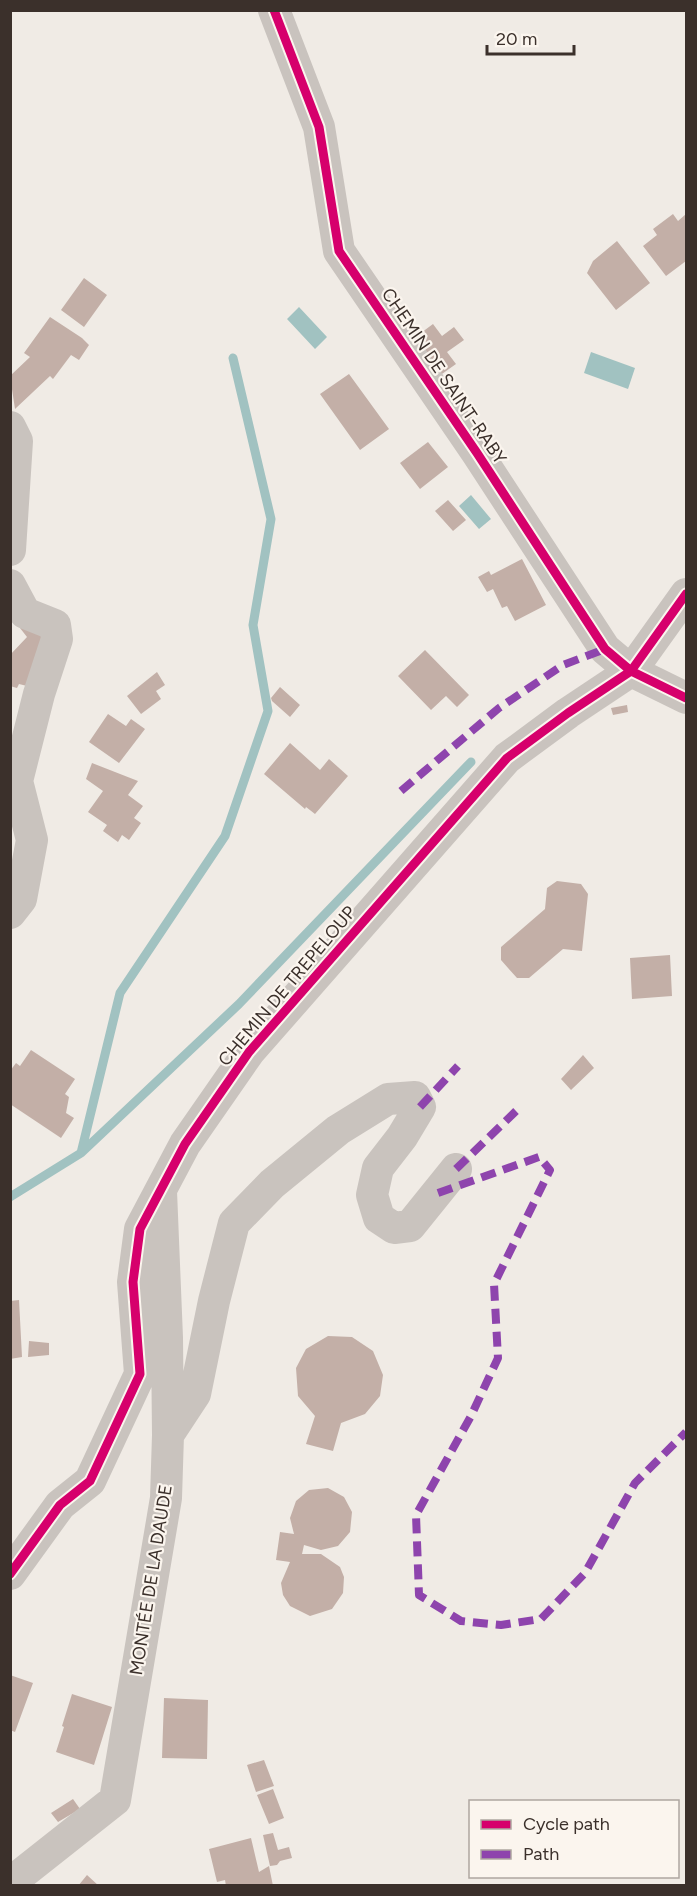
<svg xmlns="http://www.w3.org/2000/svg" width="697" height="1896" font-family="Figtree,sans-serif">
	<rect width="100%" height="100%" fill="#f0ebe5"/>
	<path fill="#a1c2c1" d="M299,307l28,30 -12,12 -28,-30z
		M591,352l44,16 -7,21 -44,-16z
		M471,495l20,24 -12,10 -20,-23z"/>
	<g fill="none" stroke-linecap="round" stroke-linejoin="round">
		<path stroke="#a1c2c1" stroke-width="9" d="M81,1153l39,-160 105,-157 43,-125 -15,-86 18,-106 -38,-161
			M10,1197l71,-44 158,-149 232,-242"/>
	</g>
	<path fill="#c3afa7" d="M673,214l5,7 8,-7v47l-20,15 -23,-30 14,-11 -4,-6z
		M617,241l33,42 -34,27 -29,-37 6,-12z
		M84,278l23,17 -23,32 -23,-17z
		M50,317l32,21 7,7 -10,15 -8,-5 -18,24 -3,-3 -35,33 -5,-33 20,-19 -6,-4z
		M433,324l9,12 12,-9 10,13 -17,12 9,12 -24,17 -26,-37z
		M349,374l40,55 -29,21 -40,-56z
		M428,442l20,25 -28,22 -20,-26z
		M448,500l18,20 -13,11 -18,-20z
		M522,559l24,46 -31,16 -8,-15 -5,2 -9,-19 -6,3 -9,-15 11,-6 2,4z
		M24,623l24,13 -17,51 -12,-3 -2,4 -7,-2v-31l17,-18 -7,-9z
		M425,650l44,45 -12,12 -11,-11 -15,14 -33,-34z
		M157,672l8,13 -9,6 5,8 -20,15 -14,-18z
		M280,687l20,18 -10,12 -18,-16 -1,-3z
		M627,705l1,7 -15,3 -2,-7z
		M108,714l18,12 5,-7 14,10 -26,34 -30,-21z
		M290,743l30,27 9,-11 19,17 -33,38 -9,-7 -1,2 -41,-35z
		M92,763l46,18 -10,14 15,11 -9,12 7,5 -12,17 -7,-5 -4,7 -15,-11 4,-6 -19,-13 15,-21 -17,-12z
		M557,881l24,3 7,10 -6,57 -19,-2 -34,29h-12l-16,-18v-13l44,-38 2,-21z
		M670,955l2,41 -40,3 -2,-41z
		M31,1050l44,29 -10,15 4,3 -3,16 8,5 -13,20 -51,-34v-33l6,-8 4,3z
		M583,1055l11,13 -23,22 -10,-11z
		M19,1300l3,57 -12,2v-58z
		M328,1336l24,1 21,14 10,24 -3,21 -15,18 -24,9 -8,28 -27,-7 9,-28 -17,-20 -2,-28 10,-19z
		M29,1341l20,2v12l-21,2z
		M328,1488l16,9 8,15 -2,20 -12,14 -17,4 -17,-5 -2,9h19l19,13 4,10 -1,16 -11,16 -22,7 -20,-10 -7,-11 -2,-12 9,-21 -14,-2 4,-28 14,2 -4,-16 6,-17 13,-11z
		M10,1675l23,8 -18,49 -5,-2z
		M72,1694l40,13 -18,58 -38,-13 8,-25 -2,-1z
		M164,1698l44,2 -1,59 -45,-1z
		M264,1760l10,26 -18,6 -9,-27z
		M273,1789l11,29 -15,6 -12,-29z
		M73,1799l7,10 -22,13 -7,-9z
		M273,1833l5,17 11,-3 3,11 -12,3 -3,4 -7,1 -7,-31z
		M251,1838l8,34 10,-6 4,20h-47l-1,-6 -8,2 -8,-33z
		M87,1875l12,11h-21z"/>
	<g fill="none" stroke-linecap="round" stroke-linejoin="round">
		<path stroke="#c9c3be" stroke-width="32" d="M274,10l45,117 20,124 138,202 128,196 26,22 55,27
			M10,427l7,14 -7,109
			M10,585l15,28 30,12 2,14 -18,55 -22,87 15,59 -11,59 -11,14
			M168,1435l27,-41 19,-93 20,-78 38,-39 66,-54 50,-31 27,-2 5,10 -18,30 -24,31 -6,27 7,23 15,10 16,-2 46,-57
			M10,1574l50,-69 30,-24 50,-107 -7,-92 7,-53 45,-85 64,-92 258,-294 61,-45 63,-42 55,-77
			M10,1883l105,-83 51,-302 2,-63 -1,-97 -6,-147"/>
		<path stroke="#8e44ad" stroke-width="8" stroke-dasharray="15 8" stroke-linecap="butt" d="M401,791l98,-83 64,-43 42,-16
			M420,1107l38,-41
			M456,1169l60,-58
			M438,1193l101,-36 11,13 -56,114 4,74 -27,58 -55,99 3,80 42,26 40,4 40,-6 44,-46 50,-90 51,-51"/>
		<g stroke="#fbf5ee" stroke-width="13">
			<path id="cycleway" d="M274,10l45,117 20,124 138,202 128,196 26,22 55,27
				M10,1574l50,-69 30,-24 50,-107 -7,-92 7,-53 45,-85 64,-92 258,-294 61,-45 63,-42 55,-77"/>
		</g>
		<use href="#cycleway" stroke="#d6006c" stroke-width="9"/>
	</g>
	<g text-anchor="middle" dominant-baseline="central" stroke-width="4.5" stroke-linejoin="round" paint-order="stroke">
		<g font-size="18" fill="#3b302b" stroke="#fbf5ee">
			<text transform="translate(444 376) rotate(56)">CHEMIN DE SAINT-RABY</text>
			<text transform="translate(287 986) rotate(-50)">CHEMIN DE TREPELOUP</text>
			<text transform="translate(151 1580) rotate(-81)">MONTÉE DE LA DAUDE</text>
		</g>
	</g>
	<rect width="697" height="1896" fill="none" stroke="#3b302b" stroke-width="24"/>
	<rect x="469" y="1800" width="210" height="78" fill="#fbf5ee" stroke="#aea6a0" stroke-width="1.5"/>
	<rect x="481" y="1820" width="30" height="9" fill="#d6006c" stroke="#aea6a0" stroke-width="1.5"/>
	<text x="523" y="1830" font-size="18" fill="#3b302b">Cycle path</text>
	<rect x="481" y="1850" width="30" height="9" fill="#8e44ad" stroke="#aea6a0" stroke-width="1.5"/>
	<text x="523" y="1860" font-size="18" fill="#3b302b">Path</text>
	<path d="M487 45v9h87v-9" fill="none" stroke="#3b302b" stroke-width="3"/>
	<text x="496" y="45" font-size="18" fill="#3b302b" stroke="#fbf5ee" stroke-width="4.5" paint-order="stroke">20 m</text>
</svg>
